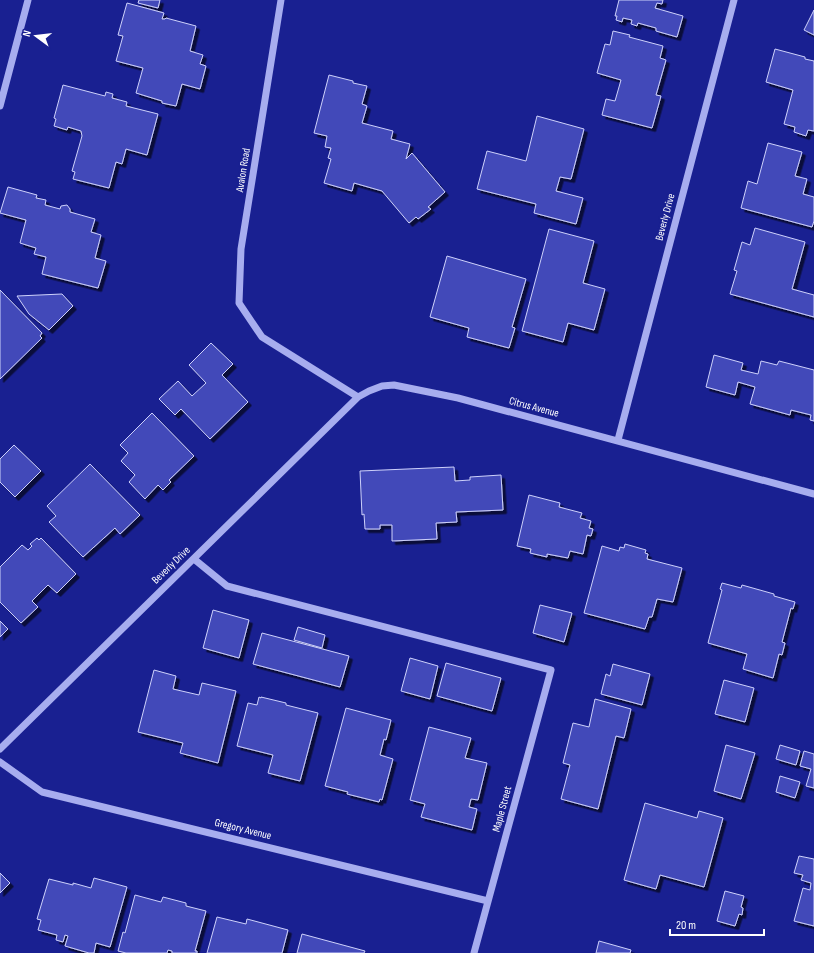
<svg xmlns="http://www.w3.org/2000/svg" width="814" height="953" font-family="'Sofia Sans Condensed',sans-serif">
	<defs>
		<filter id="shadow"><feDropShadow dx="3.5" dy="3.5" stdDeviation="0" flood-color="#0009"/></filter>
	</defs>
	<rect width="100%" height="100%" fill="#192091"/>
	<path fill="#424ab9" stroke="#ced1fb" filter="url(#shadow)" d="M139,0h21l-2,8 -20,-5z
		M619,0h44l-1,4 -5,-1 -2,5 28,8 -6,21 -21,-6v-3l-18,-5 -1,3 -6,-2 1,-4 -9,-2 -1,4 -6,-2 1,-4h-2z
		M127,3l37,10 -2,6h3l1,-1 30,8 -6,25 13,4 -3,9 6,2 -6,23 -18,-5 -6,22 -14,-3v-2l-26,-8 7,-25 -27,-7 7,-25 -5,-1z
		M814,10v25l-10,-5z
		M613,31l17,4 -1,2 34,9 -3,12 6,2 -10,35 5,1 -9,32 -50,-13 4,-16 9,2 6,-21 -24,-7 8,-29 5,1z
		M775,49l30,8v2l9,2v70l-6,-1 -2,6 -12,-4 1,-5 -11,-3 9,-34 -27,-8z
		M329,75l24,6v2l14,3 -5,18 5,2 -5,17 31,8 -2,8 19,5 -4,15 6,-6 33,39 -17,15 3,2 -13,10 -2,-2 -7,6 -27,-32 -28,-8 -2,8 -28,-8 7,-24 -3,-1 3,-10 -6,-1 2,-11 -13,-3z
		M63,85l42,11 1,-4 7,2 -1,4 15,4 -1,4 32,8 -11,41 -21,-6 -4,15 -6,-2 -7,26 -36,-9 2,-7 -3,-1 10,-35 -1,-5 -13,-4 -1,3 -13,-4 2,-7 -2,-1z
		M537,116l47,13 -13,50 -11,-2 -4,14 27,7 -7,26 -42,-11 2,-9 -59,-15 10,-38 39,10z
		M768,143l34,9 -7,24 12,3 -4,15 11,3v24l-2,6 -71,-19 7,-27 9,3z
		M8,187l29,8 -1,3 10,2 -1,5 15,4 1,-3 6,-1 3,4v3l25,7 -4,13 10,3 -6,23 11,3 -8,27 -56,-14 4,-17 -12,-3 2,-6 -16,-5 6,-23 -26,-7z
		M755,228l50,14 -13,47 22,6v22l-84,-23 7,-23 -3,-1 8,-28 8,3z
		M549,229l45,12 -11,42 22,6 -11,41 -26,-7 -5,19 -41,-11z
		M447,256l79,23 -14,48 3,1 -6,20 -42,-11 2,-9 -39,-11z
		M0,290l42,43 -2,3 2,2 -42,41z
		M62,294l11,12 -24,24 -20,-16 -12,-18z
		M211,343l22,21 -11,11 26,27 -38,37 -29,-30 -6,6 -16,-16 19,-18 14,15 14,-13 -17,-18z
		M714,355l29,8 -2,7 17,4 3,-13 16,4 2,-4 35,9v51l-4,-1 1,-5 -20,-5 -1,5 -40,-11 5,-17 -17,-5 -3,13 -29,-8z
		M152,413l42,43 -25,24 2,2 -8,8 -5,-5 -13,14 -16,-17 6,-7 -14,-14 7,-8 -8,-8z
		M14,445l27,26 -26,26 -15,-15v-23z
		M90,464l50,51 -20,19 -5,-6 -32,29 -34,-35 7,-6 -9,-10z
		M454,467l1,14 15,-1v-3l31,-2 2,35 -47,2 1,10 -21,1 1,16 -45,2v-16h-12v4h-15l-1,-15 -2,1 -2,-44z
		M529,495l31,8 -1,4 23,6 -2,5 11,3 -2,7 4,1 -2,7 -4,-1 -4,19 -13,-3 -2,7 -21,-4v3l-17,-4 1,-4 -14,-3z
		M37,538l2,2 2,-2 35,36 -19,19 -9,-8 -16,16 6,6 -17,16 -21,-21v-35l22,-22 6,5 4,-4 -2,-2z
		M625,544l21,6 -1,3 3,1 -1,5 35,9 -9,34 -16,-3 -5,18h-3l-4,12 -61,-16 18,-67 17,5 1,-4 4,1z
		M722,583l19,5 1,-3 32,9v2l21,6 -2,7 -2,-1 -9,34 3,1 -3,12 -3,-1 -6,24 -30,-9 4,-15 -39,-11 14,-53 -2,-1z
		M540,605l32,8 -8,29 -31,-9z
		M213,610l36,10 -10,38 -36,-10z
		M0,621l8,8 -8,8z
		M298,627l27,8 -3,13 -28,-8z
		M262,633l87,23 -9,31 -87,-23z
		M410,658l28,8 -8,33 -29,-8z
		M446,663l55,15 -9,33 -55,-15z
		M613,664l37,10 -8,31 -41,-11 5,-20 4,2z
		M154,670l22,6 -3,13 26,6 3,-12 34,8 -18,72 -38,-10 3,-10 -45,-11z
		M724,680l30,8 -9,34 -30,-8z
		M259,697l2,1v-1l25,6v2l32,8 -18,68 -32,-8 5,-18 -36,-9 11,-43 9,2z
		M595,699l36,10 -7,29 -8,-2 -18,73 -37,-10 9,-34 -7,-2 10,-40 16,4z
		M346,708l45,12 -5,20 -2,-1 -4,16 13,4 -11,41 -2,-1 -1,3 -32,-8 1,-2 -23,-6z
		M429,727l42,11 -6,20 22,5 -9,37 -7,-1 -2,8 8,2 -5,21 -51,-13 4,-13 -15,-4z
		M726,745l29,8 -14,46 -27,-8z
		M780,745l20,6 -4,14 -20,-6z
		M804,751l10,3v34l-8,-2 5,-17 -11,-3z
		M780,776l20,6 -5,16 -19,-6z
		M645,803l52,15 2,-7 24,7 -19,69 -44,-12 -4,14 -32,-9z
		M799,856l15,3v67l-20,-5 9,-33 7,2 1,-7 -10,-3 2,-5 -9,-2z
		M0,873l10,10 -10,10z
		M94,878l33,9 -17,60 -14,-4 -2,10h-5l-24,-7 3,-10 -3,-1 -2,7 -7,-2 1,-5 -19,-5 3,-10 -4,-1 12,-40 24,6v-2l18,5z
		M725,891l19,5 -3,11 2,1 -1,7 -3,-1 -4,12 -18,-5z
		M135,895l26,7 2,-5 23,6v3l20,5 -11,40h2v2h-25v-2l-4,-1 -1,3h-41l-8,-2 5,-19 2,1z
		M217,917l29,7 1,-5 41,11 -6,23h-75z
		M302,934l63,17 -1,2h-67z
		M599,941l32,9 -1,3h-34z"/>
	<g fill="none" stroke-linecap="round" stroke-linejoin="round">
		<path stroke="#a7adef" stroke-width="7" d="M281,0l-40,249 -2,54 23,34 96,60
			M0,106l28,-106
			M618,440l116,-440
			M194,559l33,27 324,84 -77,283
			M0,749l358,-352 11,-6 13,-5 12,-1 64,13 356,96
			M0,762l42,30 446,109"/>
	</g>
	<g text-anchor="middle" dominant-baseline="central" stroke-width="4" stroke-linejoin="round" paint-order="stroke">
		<g font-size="11" fill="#fff" stroke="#192091">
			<text transform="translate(243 170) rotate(-81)">Avalon Road</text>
			<text transform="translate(665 217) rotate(-75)">Beverly Drive</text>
			<text transform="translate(534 407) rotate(15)">Citrus Avenue</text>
			<text transform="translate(171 565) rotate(-44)">Beverly Drive</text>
			<text transform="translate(502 809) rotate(-75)">Maple Street</text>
			<text transform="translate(243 829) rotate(14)">Gregory Avenue</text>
		</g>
	</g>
	<g transform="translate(36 36) rotate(285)" stroke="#192091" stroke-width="3" paint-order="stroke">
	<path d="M0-3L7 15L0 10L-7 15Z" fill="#ffffff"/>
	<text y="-6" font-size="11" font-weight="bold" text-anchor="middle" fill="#ffffff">N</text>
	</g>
	<path d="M670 929v6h94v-6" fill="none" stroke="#ffffff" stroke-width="2"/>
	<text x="676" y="929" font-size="12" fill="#ffffff" stroke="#192091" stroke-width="3" paint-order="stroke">20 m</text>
</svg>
